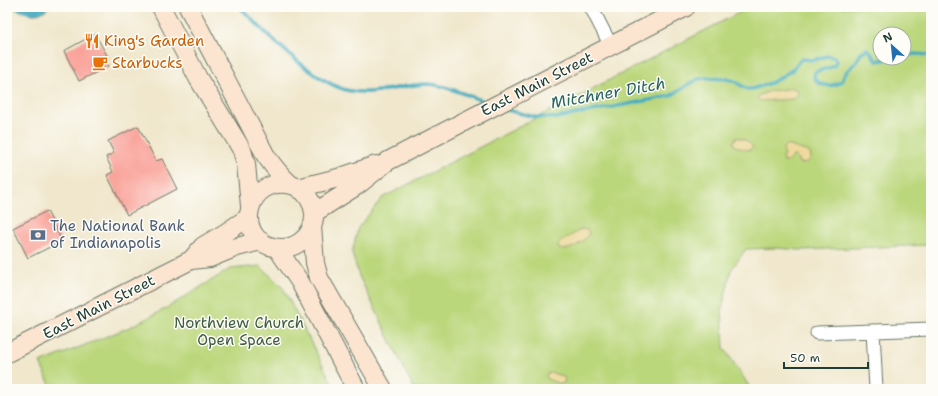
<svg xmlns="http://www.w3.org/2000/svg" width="938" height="396" font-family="'Shantell Sans',sans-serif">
	<rect width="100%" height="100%" fill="#fdfcf7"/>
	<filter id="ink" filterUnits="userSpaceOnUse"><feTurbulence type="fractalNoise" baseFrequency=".025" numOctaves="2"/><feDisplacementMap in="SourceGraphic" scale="8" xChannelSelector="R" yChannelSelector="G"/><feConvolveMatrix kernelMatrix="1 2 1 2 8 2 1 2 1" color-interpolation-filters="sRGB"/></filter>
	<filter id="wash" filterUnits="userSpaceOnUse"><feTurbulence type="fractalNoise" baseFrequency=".012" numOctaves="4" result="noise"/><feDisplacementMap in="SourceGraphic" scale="16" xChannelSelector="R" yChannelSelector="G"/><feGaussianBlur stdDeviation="0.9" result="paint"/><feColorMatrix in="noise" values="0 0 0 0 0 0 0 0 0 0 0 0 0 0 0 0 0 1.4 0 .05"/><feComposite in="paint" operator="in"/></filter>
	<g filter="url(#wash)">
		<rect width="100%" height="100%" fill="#f0e7cc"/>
		<path fill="#bbd77c" stroke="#6d8a58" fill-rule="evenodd" d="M750,7h181v238l-130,5 -24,-2 -31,1 -15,21 -9,39 2,39 27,41h-337l-55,-113 -7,-23 6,-25 24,-30zM880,34h24v24h-24z
			M260,266l23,22 52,101h-283l-12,-26 90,-36 35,-18 65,-40z"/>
		<path fill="#eeda9e" stroke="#868c69" d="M793,88l4,2 1,4 -5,5 -33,2 -3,-2 2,-4 12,-4z
			M736,138c6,-1 14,4 17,10 -5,4 -12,0 -18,-2l-2,-4z
			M786,145l23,7 2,4c-1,6 -6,7 -11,8l-4,-8h-3l-6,6h-3l-2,-3 2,-6 -1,-5z
			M582,229l5,1 2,2c-3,10 -20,20 -30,17l-1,-3 2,-4z
			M548,373h5l11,4 1,5 -4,2 -12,-4 -3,-4z"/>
		<path fill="#40acbf" stroke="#30747a" d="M12,7h37c-11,12 -24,6 -37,0z"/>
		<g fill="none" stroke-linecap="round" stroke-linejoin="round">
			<path stroke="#40acbf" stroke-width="3.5" d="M240,7c23,24 78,79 111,84 26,4 50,-6 75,-7 18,0 45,13 62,19
				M904,56l11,-2 16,1
				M503,109l32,8 21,1 114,-22 28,-17 9,-1 20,1 7,2 13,8h5l21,-7 19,-12 9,-11 13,1 13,-4 7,1 3,5c-5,8 -14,6 -22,10l-1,5c5,11 20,10 28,4l3,-8 11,-11 6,-10 5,-3c5,2 6,9 10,12l18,-3"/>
		</g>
		<g id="blocks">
			<path fill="#f9a299" d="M95,34l13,23 -3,2 4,7 -30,15 -15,-30z
				M138,126l18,35 6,-2 15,30 -50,26 -20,-40 6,-3 -7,-15 8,-4 -6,-12z
				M47,211l15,30 -34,17 -15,-30z"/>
		</g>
	</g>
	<g filter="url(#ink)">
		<use href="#blocks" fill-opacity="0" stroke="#687869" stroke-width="1"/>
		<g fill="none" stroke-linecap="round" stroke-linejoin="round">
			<g stroke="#687869" stroke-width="15">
				<path id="minor" d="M591,7l20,39
					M873,331l3,58
					M817,333l114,-4"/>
			</g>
			<g stroke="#687869" stroke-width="20">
				<path id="secondary" d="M161,7l37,71 44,72 4,14 4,42
					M188,7l78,149c7,10 15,20 24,28 3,2 6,2 8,4 9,5 15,15 16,25 1,12 -5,23 -14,29 -8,6 -18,7 -27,5 -41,-10 -26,-73 19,-62
					M298,188l40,-10 38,-13
					M314,213l44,-28 30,-24 298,-154
					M312,226l3,37 4,15 64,111
					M277,248l23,34 56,107
					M191,260l12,-14 22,-13 24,-16
					M7,353l184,-93 19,-2 27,-11 24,-6"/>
			</g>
			<use href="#minor" stroke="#fff" stroke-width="13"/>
			<use href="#secondary" stroke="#fce5d0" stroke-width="18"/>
		</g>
	</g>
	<defs>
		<g id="restaurant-bare" transform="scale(1.2)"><path d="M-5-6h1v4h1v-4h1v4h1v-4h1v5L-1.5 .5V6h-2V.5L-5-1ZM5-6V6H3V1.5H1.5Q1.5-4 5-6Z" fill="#e8710a" stroke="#fdfcf7" stroke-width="2.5" paint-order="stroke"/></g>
		<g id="cafe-bare" transform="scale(1.2)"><path d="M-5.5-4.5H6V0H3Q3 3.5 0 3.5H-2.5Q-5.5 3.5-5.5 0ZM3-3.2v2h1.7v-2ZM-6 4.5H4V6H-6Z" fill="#e8710a" stroke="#fdfcf7" stroke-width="2.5" paint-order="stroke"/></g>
		<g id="bank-bare" transform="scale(1.2)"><path d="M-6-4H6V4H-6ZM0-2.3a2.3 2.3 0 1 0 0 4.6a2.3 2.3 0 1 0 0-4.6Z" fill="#5c6f8a" stroke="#fdfcf7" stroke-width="2.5" paint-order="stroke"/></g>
	</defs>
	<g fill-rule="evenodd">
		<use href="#restaurant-bare" x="92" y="41"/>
		<use href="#cafe-bare" x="100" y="63"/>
		<use href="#bank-bare" x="38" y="235"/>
	</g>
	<g text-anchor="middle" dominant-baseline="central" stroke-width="3" stroke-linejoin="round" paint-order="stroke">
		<g font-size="15" fill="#c56008" stroke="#fdfcf7" text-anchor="start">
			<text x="104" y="41">King's Garden</text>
			<text x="112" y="63">Starbucks</text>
		</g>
		<g font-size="15" fill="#1f3d34" stroke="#fdfcf7">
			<text transform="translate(537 84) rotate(-27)">East Main Street</text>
			<text transform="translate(99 307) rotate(-27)">East Main Street</text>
		</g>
		<g font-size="15" fill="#4e5e75" stroke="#fdfcf7" text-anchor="start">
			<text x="50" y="226">The National Bank<tspan x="50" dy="17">of Indianapolis</tspan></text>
		</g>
		<g font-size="15" fill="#3e5c42" stroke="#fdfcf7">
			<text x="239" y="323">Northview Church<tspan x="239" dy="17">Open Space</tspan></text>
		</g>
		<g font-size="16" font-style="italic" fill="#2b6465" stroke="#fdfcf7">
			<text transform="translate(608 93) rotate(-10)">Mitchner Ditch</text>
		</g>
	</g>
	<rect width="938" height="396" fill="none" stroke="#fdfcf7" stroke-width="24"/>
	<g transform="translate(892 46) rotate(333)"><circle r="19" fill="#fdfcf7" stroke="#a4b0a9"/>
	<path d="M0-3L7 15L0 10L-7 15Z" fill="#1f6fb2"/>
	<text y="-6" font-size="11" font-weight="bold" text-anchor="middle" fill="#1f3d34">N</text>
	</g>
	<path d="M784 362v6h84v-6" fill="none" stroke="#1f3d34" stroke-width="2"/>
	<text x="790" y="362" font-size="12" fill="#1f3d34" stroke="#fdfcf7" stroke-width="3" paint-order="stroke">50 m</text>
</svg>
